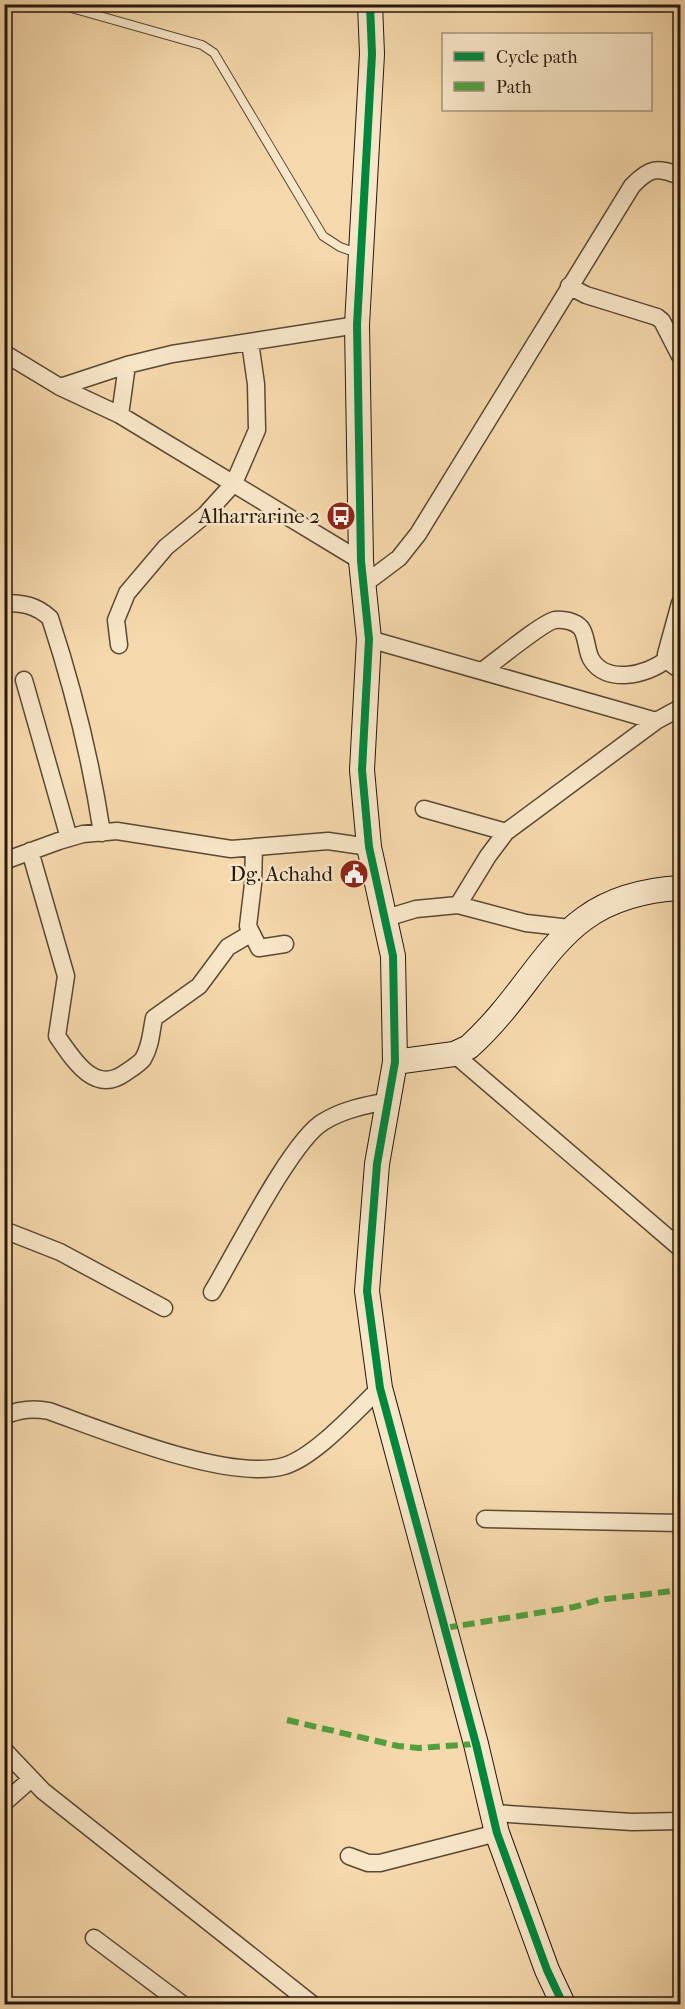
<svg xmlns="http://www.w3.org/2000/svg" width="685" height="2009" font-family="'IM FELL French Canon',serif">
	<rect width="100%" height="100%" fill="#f5d8ab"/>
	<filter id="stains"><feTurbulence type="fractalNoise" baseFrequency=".00333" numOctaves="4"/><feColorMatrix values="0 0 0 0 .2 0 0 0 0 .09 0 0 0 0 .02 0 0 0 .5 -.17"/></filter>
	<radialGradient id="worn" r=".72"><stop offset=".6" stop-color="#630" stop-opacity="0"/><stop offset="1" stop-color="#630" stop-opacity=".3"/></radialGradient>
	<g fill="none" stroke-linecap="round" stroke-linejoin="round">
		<g stroke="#594935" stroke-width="10">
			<path id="lane" d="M68,7l134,38 12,8 109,183 17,11 17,6"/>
		</g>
		<g stroke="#594935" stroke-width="19">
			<path id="street" d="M569,286l17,9 71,22 5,4 18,35
				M4,353l56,34 60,28 241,146
				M60,387l67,-22 45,-11 185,-29
				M120,415l7,-50
				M363,585l36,-27 19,-24 214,-348c18,-19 25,-19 48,-10
				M4,603c19,0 32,2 46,15 23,70 41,142 52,215
				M680,603l-14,51v6l14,10
				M369,639l287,82
				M119,645l-3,-25 11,-27 39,-46 39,-32 29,-32 23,-53 -1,-46 -6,-42
				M482,671c13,-9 61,-49 73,-51 8,-1 20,1 26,8 6,8 5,22 10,31 15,26 56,16 75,1
				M24,680l45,158
				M424,809l82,23
				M254,847l-1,37 -5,42 11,22 26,-4
				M30,851l36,125 -9,60c16,23 37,59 68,37 6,-4 14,-9 18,-14 8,-13 8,-27 11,-41l45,-32 29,-39 22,-13
				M4,861l55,-20 24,-7 34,-3 114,18 97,-8 41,6
				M458,905l30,-49 18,-24 150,-111 24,-13
				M386,918l30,-9 42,-4 68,18 44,5
				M454,1054l226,194
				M4,1230l56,22 104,56
				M212,1292c22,-36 79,-151 111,-170 19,-12 43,-17 65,-21
				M4,1416c16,-7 29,-8 45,-5 56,20 180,71 235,55 31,-9 72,-55 96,-78
				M485,1519l195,4
				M4,1750l39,41 269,213
				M4,1803l26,-23
				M493,1813l139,9 48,-1
				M349,1856l19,7h12l117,-30
				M94,1938l88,66"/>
		</g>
		<g stroke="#25190e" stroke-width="26">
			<path id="secondary" d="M370,4l2,50 -15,271 4,236 8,78 -7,131 7,77 24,109 2,106 -18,102 -10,127 13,97 96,356 21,89 50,137 16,34
				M395,1062l59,-8 15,-7c79,-72 86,-152 211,-159"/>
		</g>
		<use href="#lane" stroke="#f8e6c8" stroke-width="8"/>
		<use href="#street" stroke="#f8e6c8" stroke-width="16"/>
		<use href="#secondary" stroke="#f8e6c8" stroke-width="24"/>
		<path stroke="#50a13e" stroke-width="6" stroke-dasharray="12 6" stroke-linecap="butt" d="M445,1628l129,-21 25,-7 81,-10
			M287,1720l111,26 21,2 57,-4"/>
		<g stroke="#f8e6c8" stroke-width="11">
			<path id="cycleway" d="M370,4l2,50 -15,271 4,236 8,78 -7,131 7,77 24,109 2,106 -18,102 -10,127 13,97 96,356 21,89 50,137 16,34"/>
		</g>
		<use href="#cycleway" stroke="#00873e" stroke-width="8"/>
	</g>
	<defs>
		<g id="bus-disc" transform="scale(1.5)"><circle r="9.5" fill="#8f2418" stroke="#f8e6c8"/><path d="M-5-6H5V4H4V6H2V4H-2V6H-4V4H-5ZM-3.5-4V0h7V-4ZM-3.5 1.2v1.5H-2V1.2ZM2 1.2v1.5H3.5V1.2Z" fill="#fff"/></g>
		<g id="civic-disc" transform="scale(1.5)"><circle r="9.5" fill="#8f2418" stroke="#f8e6c8"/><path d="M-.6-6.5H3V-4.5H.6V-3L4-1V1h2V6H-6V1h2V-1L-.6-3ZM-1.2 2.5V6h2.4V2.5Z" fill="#fff"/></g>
	</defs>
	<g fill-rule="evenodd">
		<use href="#bus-disc" x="341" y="516"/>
		<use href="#civic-disc" x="354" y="874"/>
	</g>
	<g text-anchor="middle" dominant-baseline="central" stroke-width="5" stroke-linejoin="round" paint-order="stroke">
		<g font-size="21" fill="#25190e" stroke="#f8e6c8" text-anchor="end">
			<text x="320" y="516">Alharrarine 2</text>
			<text x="333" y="874">Dg. Achahd</text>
		</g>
	</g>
	<rect width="685" height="2009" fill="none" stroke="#f5d8ab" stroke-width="24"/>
	<rect x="6" y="6" width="673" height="1997" fill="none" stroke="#25190e" stroke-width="3"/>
	<rect x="12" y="12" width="661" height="1985" fill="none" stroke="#25190e" stroke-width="1.5"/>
	<rect x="442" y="33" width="210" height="78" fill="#f8e6c8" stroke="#a4947e" stroke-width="1.5"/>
	<rect x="454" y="52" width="30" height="9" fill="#00873e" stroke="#a4947e" stroke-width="1.5"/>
	<text x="496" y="63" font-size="18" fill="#25190e">Cycle path</text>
	<rect x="454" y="82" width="30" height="9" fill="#50a13e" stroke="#a4947e" stroke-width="1.5"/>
	<text x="496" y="93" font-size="18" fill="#25190e">Path</text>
	<rect width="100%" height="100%" filter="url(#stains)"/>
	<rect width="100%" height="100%" fill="url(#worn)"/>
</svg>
